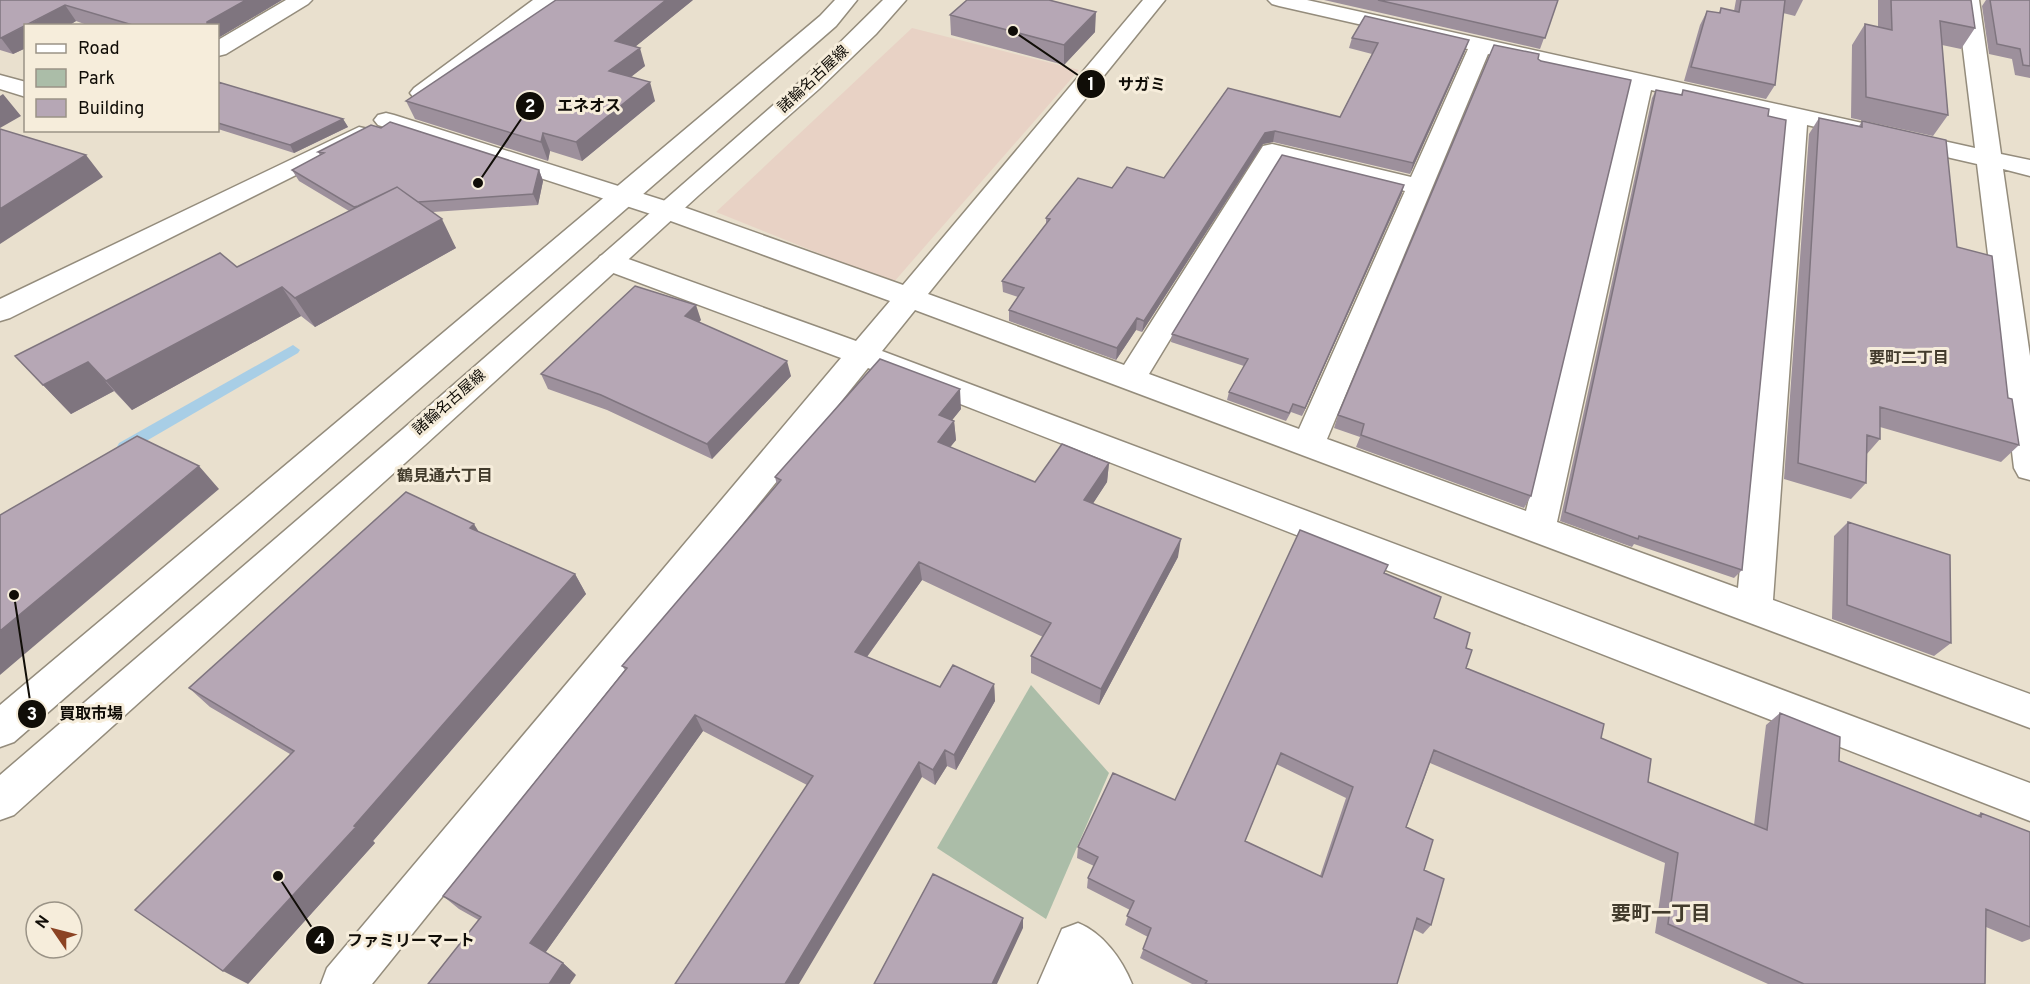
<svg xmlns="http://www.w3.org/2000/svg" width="2030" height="984" font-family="Overpass,'Noto Sans JP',sans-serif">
	<rect width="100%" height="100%" fill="#e9e0ce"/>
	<path fill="#e8d2c5" d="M912,28l167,42 -186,213 -177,-71z"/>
	<path fill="#abbda8" d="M1031,685l78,88 -63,146 -109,-71z"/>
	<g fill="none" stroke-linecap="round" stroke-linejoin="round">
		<path fill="#a8cee6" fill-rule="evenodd" d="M293,345l7,5 -2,3 -169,98h-10l-2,-4 2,-4z"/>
		<g stroke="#948c7c" stroke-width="3">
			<path id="minor" d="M286,0h26l-4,4 -82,50 -8,2v-16z
				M533,0h24l-127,98 -8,2 -8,-2 -4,-5 4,-5z
				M1143,0h22l-237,294 196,71 139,-219 9,-2 139,33 57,-128 -189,-43 -7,-2 -4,-4h39l668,148 -18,-148h22l22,154 29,6v16l-27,-7 27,187v124l-11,-3 -5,-9 -37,-304 -170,-39 -34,475 257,94v34l-1115,-418 -33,41 1148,432v38l-1162,-453 -496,616h-51l6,-16 514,-610 -241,-90 -4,-6 4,-6 10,-3 10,3 236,85 34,-40 -233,-85 -279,-91 -4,-5 4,-5 8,-2 8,2 281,89 228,81zM1488,54l141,31 -103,426 -199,-72zM1651,90l133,30 -46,468 -181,-66zM1279,160l126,31 -106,238 -150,-55z
				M0,75l26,7v15l-26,-8z
				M359,127l9,2 3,5 -3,5 -358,179 -10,3v-22z
				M1078,923c25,10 44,36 54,61h-94l24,-55z"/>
		</g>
		<g stroke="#948c7c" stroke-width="3">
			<path id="major" d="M835,0h22l-21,26 -822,716 -14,5v-42l820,-689z
				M883,0h23l-30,34 -57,55 -120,106 -274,250 -411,370 -14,5v-45l403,-346 399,-349z"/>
		</g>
		<use href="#minor" fill="#fff" fill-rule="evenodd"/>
		<use href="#major" fill="#fff" fill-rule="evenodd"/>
	</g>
	<path fill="#9d909c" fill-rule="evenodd" d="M0,0h282l-64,38v-12h-128l-14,-5 -8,5h-42v22l-13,6 -13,-4z
		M693,0l-57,46 9,20 -14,11 24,24 -73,60 -32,-10 -2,10 -133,-42 -9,-18z
		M1324,0h234l-18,49z
		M1736,0h67l-8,16 -12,-3 -8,72 -9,14 -82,-18 16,-56 7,-14 12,2 2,-5 13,3z
		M1878,0h93l4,28 -14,21 -19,-4 6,70 -15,21 -82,-18 1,-73 13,-21 13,3z
		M1986,0h44v78l-15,-3 -3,-16 -23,-5 -7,-48z
		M950,15l145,17 -31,33 -113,-30z
		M1352,38l113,13 -55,123 -137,-32 -10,2 -121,188 -6,-2 -20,30 -107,-39v-11l9,-13 -15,-5 -1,-11 44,-57v-6l66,-30 52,-10 64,-90 112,29 32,-63 -23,-6z
		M1538,59l-7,437 -7,12 -168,-61 4,-10 -26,-9 4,-13z
		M218,82l125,37 5,8 -54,26 -76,-24z
		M1656,90l25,5 2,-5 59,480 -8,8 -100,-34 -2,3 -72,-26 92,-423z
		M1819,118l40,8 3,-5 95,126 51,151 11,47 -18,17 -121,-35v12l-14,16v28l-15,16 -67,-20 25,-345z
		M318,152l221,18 4,11 -5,24 -105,7 23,36 -141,79 -14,-11 -169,94 -18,-19 -43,23 -56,-58 222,-89 112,-56 -50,-30 -7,-11 28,-15z
		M1402,193l-100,223 -11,-4 -5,9 -59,-21 2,-8 15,-26 -73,-24 1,-8z
		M701,320l-2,2 92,54 -79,83 -105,-49 -59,-21 -7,-15z
		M961,409l-9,11 2,1 2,19 -6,7 85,35 74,-19 -2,19 -14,21 85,54 -79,148 -68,-32v-17l12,-19 -121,-57 -55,77 73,30 54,-3 1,17 -39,69 -9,-4 -12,19 -13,-8 -115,8 -104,-54 -158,222 18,10 13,12 -117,-66 -16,-13 182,-226 -3,-4 155,-181 -2,-8z
		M1848,522l103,121 -17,13 -102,-37 2,-83z
		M479,532l96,42 11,20 -213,247 2,2 -127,141 42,-230 -80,-47 -21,-19z
		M1384,573l50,45 32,30v20l135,70 47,44 106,43 12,-100 14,-12 59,48 137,55 5,-3 49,114v12l-8,3 -36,-15 -1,57h-217l-113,-51 10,-70 -235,-100 -24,64 18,43 7,55 -8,9 -10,-5 -16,55h-205l-52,-26 8,-21 -23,-12 5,-15 -43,-22 1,-10 6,-12 -17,-8 1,-11 97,-47zM1276,764l70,34 -26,78 -75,-35z"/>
	<path fill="#7f757f" d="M246,0h36l-64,38v-12h-11v-4z
		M666,0h27l-73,59 -5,-18z
		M65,5l11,16 -8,5h-42z
		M1096,12l-1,20 -31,33v-20z
		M26,26v22l-13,6 -12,-16z
		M1469,40l-4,11 -55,123 3,-11z
		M640,48l5,18 -30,23 -6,-18z
		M650,82l5,19 -73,60 -6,-19z
		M3,94l18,22 -21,12v-32z
		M343,119l5,8 -54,26 -4,-8z
		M1275,131l-2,11 -10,2 -121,188 2,-11 121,-188z
		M543,133l7,18 -2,10 -7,-19z
		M86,155l17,22 -103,67v-35z
		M539,170l4,11 -5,24 -5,-11z
		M1404,185l-2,8 -100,223 3,-8z
		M442,219l14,29 -141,79 -20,-29z
		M282,287l19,29 -169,94 -26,-29z
		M696,305l5,15 -11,11 -5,-15z
		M1137,318l-1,12 -20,30 1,-12z
		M787,361l4,15 -79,83 -5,-15z
		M88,362l26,29 -43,23 -28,-29z
		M960,389l1,20 -20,25 -2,-19z
		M954,421l2,19 -17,21 -1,-19z
		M1109,463l-2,19 -24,37 1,-19z
		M199,466l20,23 -219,186v-44z
		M474,524l13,21 -17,-17z
		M1181,539l-3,18 -79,148 2,-16z
		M919,562l3,18 -64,89 -3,-17z
		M575,574l11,20 -213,247 2,2 -127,141 -25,-13z
		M994,684l1,17 -39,69 -2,-15z
		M695,715l8,16 -160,225 -13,-13z
		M945,750l2,16 -12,19 -2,-15z
		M919,762l3,15 -123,207h-14z
		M1023,918v10l-26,56h-5z
		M563,963l13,12 -6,9h-21z"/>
	<path fill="#b6a7b5" stroke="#7f757f" stroke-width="1.5" fill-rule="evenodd" d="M0,0h246l-39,22v4h-71l-71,-21 -64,33h-1z
		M556,0h110l-51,41 25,7 -31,23 41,11 -74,60 -33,-9 -2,9 -135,-41z
		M967,0h82l47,12 -32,33 -114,-30z
		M1378,0h180l-13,38z
		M1741,0h44l-10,85 -84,-18 16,-56 13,2 1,-5 18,4z
		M1891,0h80l4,28 -35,-7 8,94 -82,-18 -1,-73 27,6z
		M1990,0h40v66l-7,-1 -3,-16 -23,-5z
		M1365,16l104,24 -56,123 -138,-32 -10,2 -121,188 -7,-3 -20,30 -108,-38 15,-22 -22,-7 48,-62 -4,-1 32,-40 34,10 15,-21 37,11 64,-90 112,29 38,-74 -26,-5z
		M1494,45l45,9 -1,5 3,2 90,19 -100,416 -170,-61 3,-11 -26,-9z
		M218,82l125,37 -53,26 -72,-22z
		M1656,90l26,5 1,-5 86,19 -1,7 18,4 -44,450 -103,-34 -1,3 -73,-27z
		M1819,118l43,9v-6l84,19 11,107 35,9 16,142 4,1 7,46 -139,-38v32l-13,-4 -1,48 -68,-20z
		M390,122l149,48 -6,24 -115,8 -21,-15 -39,19 -4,1 -62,-37 32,-17 -6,-1 53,-27 10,3z
		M0,129l86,26 -86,54z
		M1282,155l122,30 -99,223 -12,-4 -4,9 -60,-21 19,-33 -76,-25z
		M397,187l45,32 -147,79 -13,-11 -176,94 -18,-19 -45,23 -28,-29 205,-103 17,14z
		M635,286l61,19 -11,11 102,45 -80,83 -106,-49 -60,-21z
		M880,359l80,30 -21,26 15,6 -16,21 97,40 27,-38 47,19 -25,37 97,39 -80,150 -70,-33 20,-33 -132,-61 -64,90 85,35 13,-22 41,19 -40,71 -9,-5 -12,20 -14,-8 -134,222h-110l138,-208 -118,-61 -165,228 33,20 -14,21h-121l53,-67 -38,-21 184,-228 -5,-2 159,-186 -6,-3z
		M137,436l62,30 -199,165v-116z
		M406,492l68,32 -4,4 105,46 -221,252 2,1 -133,144 -88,-61 159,-159 -105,-63z
		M1848,522l102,33 1,88 -104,-38z
		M1300,530l88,35 -4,8 57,24 -7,21 36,15 -4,15 6,2 -6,18 138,56 -3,14 50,21 -3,23 119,48 13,-117 60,24 -1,24 142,56v-4l49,19v95l-44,-18 -1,75h-181l-136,-60 10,-71 -244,-103 -28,77 27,13 -9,30 20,9 -13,46 -14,-7 -20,66h-192l2,-3 -64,-32 8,-21 -24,-12 7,-15 -46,-23 10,-21 -20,-10 35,-74 62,27zM1281,753l72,34 -31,90 -77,-36z
		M933,874l90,44 -31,66h-118z"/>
	<g text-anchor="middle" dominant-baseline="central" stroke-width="6" stroke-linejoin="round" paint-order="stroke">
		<g font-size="15" fill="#100d07" stroke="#f6eddb">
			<text transform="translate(814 80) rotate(-43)">諸輪名古屋線</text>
			<text transform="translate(450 403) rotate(-41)">諸輪名古屋線</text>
		</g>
		<g font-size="16" font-weight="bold" fill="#423b2c" stroke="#f6eddb">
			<text x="1909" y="359">要町二丁目</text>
			<text x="445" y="477">鶴見通六丁目</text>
		</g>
		<g font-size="20" font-weight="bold" fill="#423b2c" stroke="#f6eddb">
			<text x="1661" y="915">要町一丁目</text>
		</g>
	</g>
	<path fill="none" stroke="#100d07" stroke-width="2" d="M1013 31L1091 84M478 183L530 106M14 595L32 714M278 876L320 940"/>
	<g fill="#100d07" stroke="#f6eddb" stroke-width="2">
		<circle cx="1013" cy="31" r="6"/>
		<circle cx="478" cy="183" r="6"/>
		<circle cx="14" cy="595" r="6"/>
		<circle cx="278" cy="876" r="6"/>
		<circle cx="1091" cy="84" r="15"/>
		<circle cx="530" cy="106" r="15"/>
		<circle cx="32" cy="714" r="15"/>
		<circle cx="320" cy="940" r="15"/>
	</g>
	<g font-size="18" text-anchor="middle" font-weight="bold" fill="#fff">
		<text x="1091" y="90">1</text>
		<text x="530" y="112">2</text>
		<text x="32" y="720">3</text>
		<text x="320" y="946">4</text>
	</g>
	<g font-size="16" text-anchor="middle" font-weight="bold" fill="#100d07" stroke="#f6eddb" stroke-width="6" stroke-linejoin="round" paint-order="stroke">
		<text x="1142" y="90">サガミ</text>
		<text x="589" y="111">エネオス</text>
		<text x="91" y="719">買取市場</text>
		<text x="411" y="946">ファミリーマート</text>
	</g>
	<rect x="24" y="24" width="195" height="108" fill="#f6eddb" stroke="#9a9386" stroke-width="1.5"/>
	<rect x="36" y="44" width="30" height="9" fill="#ffffff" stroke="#9a9386" stroke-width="1.5"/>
	<text x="78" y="54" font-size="18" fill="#100d07">Road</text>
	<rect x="36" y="69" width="30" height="18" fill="#abbda8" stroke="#9a9386" stroke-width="1.5"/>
	<text x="78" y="84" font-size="18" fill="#100d07">Park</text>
	<rect x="36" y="99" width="30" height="18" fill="#b6a7b5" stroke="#9a9386" stroke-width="1.5"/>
	<text x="78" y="114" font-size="18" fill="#100d07">Building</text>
	<g transform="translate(54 930) rotate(305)"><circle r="28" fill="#f6eddb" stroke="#9a9386" stroke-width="1.5"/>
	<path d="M0-4.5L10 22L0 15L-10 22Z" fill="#8b4323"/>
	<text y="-9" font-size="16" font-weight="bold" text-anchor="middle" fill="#100d07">N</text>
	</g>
</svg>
